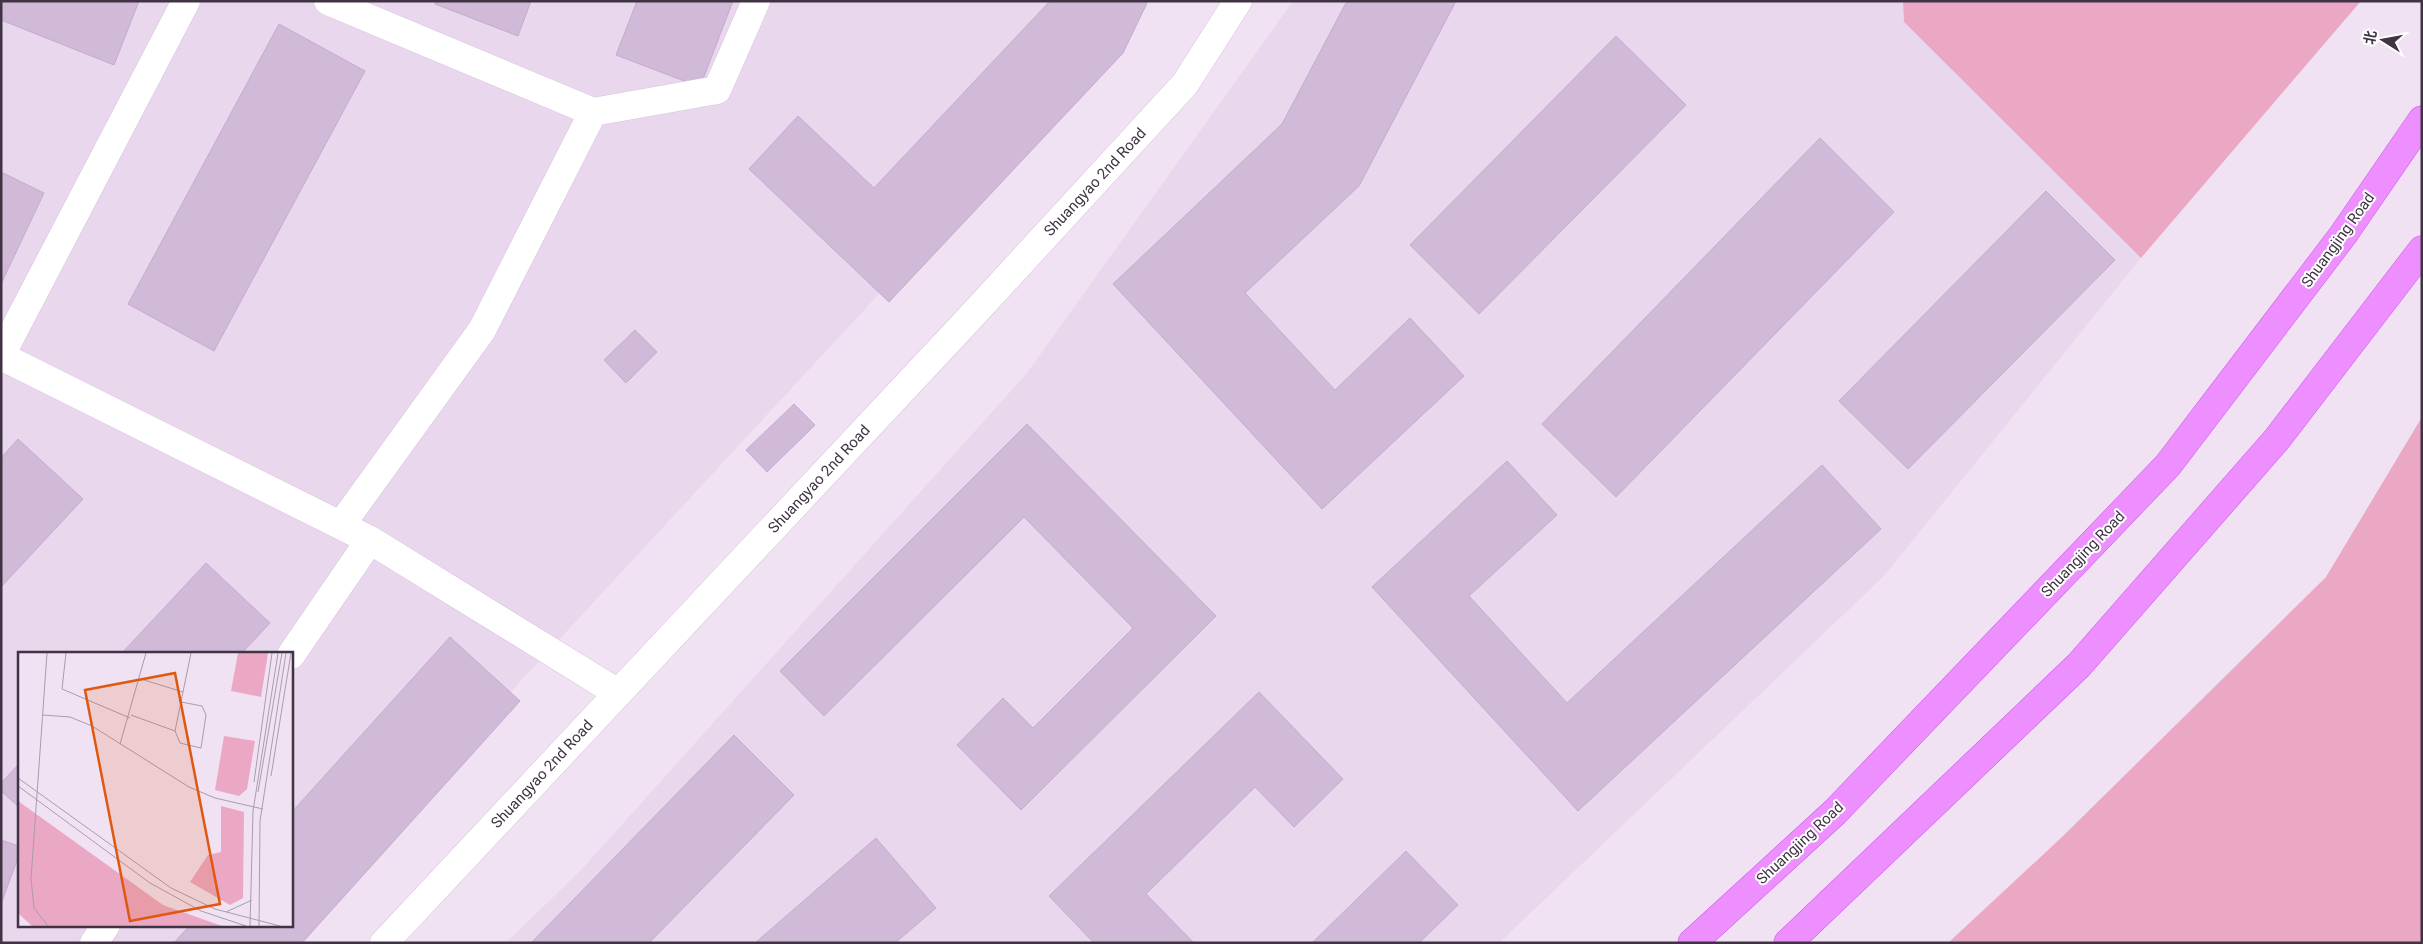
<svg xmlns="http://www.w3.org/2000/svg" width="2423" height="944" font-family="Roboto,'Noto Sans SC',sans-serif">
	<rect width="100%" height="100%" fill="#f0e2f2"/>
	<path fill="#e9d7ee" d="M1,1h1121l-194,240 -424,458 -213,201v-247h-272v272h245l-18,18h-245z
		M1293,1h610l1,21 237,236 -257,318 -385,367h-993l77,-75 444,-495z"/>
	<path fill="#eaa8c4" d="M1903,1h458l-220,257 -237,-236z
		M2422,417v526h-474l114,-106 264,-260z"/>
	<path fill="#d0bad7" stroke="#c6aacf" d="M1,1h138l-25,64 -113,-45z
		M435,1h96l-13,35 -83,-32z
		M637,1h96l-33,86 -84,-32z
		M1050,1h98l-25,52 -234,249 -140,-133 49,-53 76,72z
		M1347,1h109l-97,185 -114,107 90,97 75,-72 54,58 -142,133 -209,-225 169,-160z
		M279,24l86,47 -151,280 -86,-47z
		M1616,36l70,69 -207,209 -69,-69z
		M1820,138l74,74 -278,285 -74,-73z
		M1,172l43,21 -42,89h-1z
		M2046,191l69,69 -207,209 -69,-68z
		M635,330l22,22 -31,31 -22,-23z
		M794,404l21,21 -48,47 -21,-22z
		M1027,424l189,192 -195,194 -64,-65 46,-47 30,30 100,-100 -109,-111 -200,199 -44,-45z
		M18,439l65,60 -82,88v-129z
		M1507,461l50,54 -88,81 98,107 255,-238 59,64 -303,282 -206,-224z
		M206,563l64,60 -28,30h-120z
		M450,637l70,64 -218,242h-128l16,-18h101v-112z
		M1259,692l84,87 -49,48 -39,-40 -109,107 48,49h-100l-45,-47z
		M734,735l60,60 -145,148h-118z
		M19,764v43l-18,-16v-8z
		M876,838l60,70 -41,35h-140z
		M1,840l18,6v9l-18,49z
		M1406,851l52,54 -39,38h-107z"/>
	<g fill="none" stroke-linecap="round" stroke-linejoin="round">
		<g stroke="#d7c2dc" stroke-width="29">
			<path id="minor" d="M328,1l265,111 124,-22 39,-89
				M1,355l185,-354
				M1,356l369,184 248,153
				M341,525l141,-195 111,-218
				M291,655l79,-115
				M94,943l12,-18
				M384,943l583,-622 218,-237 53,-83"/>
		</g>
		<g stroke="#d059ea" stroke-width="29">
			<path id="major" d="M1692,943l143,-131 333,-347 175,-230 79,-115
				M1788,943l291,-278 198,-226 145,-189"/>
		</g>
		<use href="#minor" stroke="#fff" stroke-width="28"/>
		<use href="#major" stroke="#ed8fff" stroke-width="28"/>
	</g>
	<g text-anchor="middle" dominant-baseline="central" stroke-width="4" stroke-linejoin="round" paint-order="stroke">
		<g font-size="15" fill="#3f3344" stroke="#fff">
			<text transform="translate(1095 182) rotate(-47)">Shuangyao 2nd Road</text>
			<text transform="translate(2338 240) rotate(-54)">Shuangjing Road</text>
			<text transform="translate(819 479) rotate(-47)">Shuangyao 2nd Road</text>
			<text transform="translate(2083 554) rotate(-46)">Shuangjing Road</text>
			<text transform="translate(542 774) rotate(-47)">Shuangyao 2nd Road</text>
			<text transform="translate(1800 843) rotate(-43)">Shuangjing Road</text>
		</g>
	</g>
	<g transform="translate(18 652)">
		<rect width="275" height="275" fill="#f0e2f2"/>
		<path d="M220,1h30l-7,44 -30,-6zM206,84l31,5 -8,48 -8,7 -24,-6zM0,149l145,104 59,21h-190l-13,-12zM203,154l23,6 -1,86 -13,7 -40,-23 18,-27 13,-3z" fill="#eaa8c4"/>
		<path fill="none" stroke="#a99cac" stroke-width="1" d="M29,1l-16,226 3,29 14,18M48,1l-4,36 68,29M123,27l42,13M163,50l21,4 4,9 -5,33 -21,-5 -5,-12 16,-78M25,63l27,2 22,9 97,61 26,11 48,11M113,63l44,16M102,92l26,-91M253,124l20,-123M0,126l153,110 44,21 65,17M236,130l18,-129M0,134l132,97 51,28 45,15M240,140l24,-139M208,260l26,-12M232,274l3,-115 25,-158M241,274l1,-105 26,-168"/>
		<path fill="#e0570f" fill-opacity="0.15" stroke="#e0570f" stroke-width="2.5" d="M157,21l45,231 -90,17 -45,-231z"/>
		<rect width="275" height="275" fill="none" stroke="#3f3344" stroke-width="2.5"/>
	</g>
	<rect width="2423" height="944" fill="none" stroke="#3f3344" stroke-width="5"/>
	<g transform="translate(2383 40) rotate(281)" stroke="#ffffff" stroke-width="4" paint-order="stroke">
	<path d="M0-4L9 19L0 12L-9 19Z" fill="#3f3344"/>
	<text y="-8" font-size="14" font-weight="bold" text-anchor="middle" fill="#3f3344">北</text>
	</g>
</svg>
